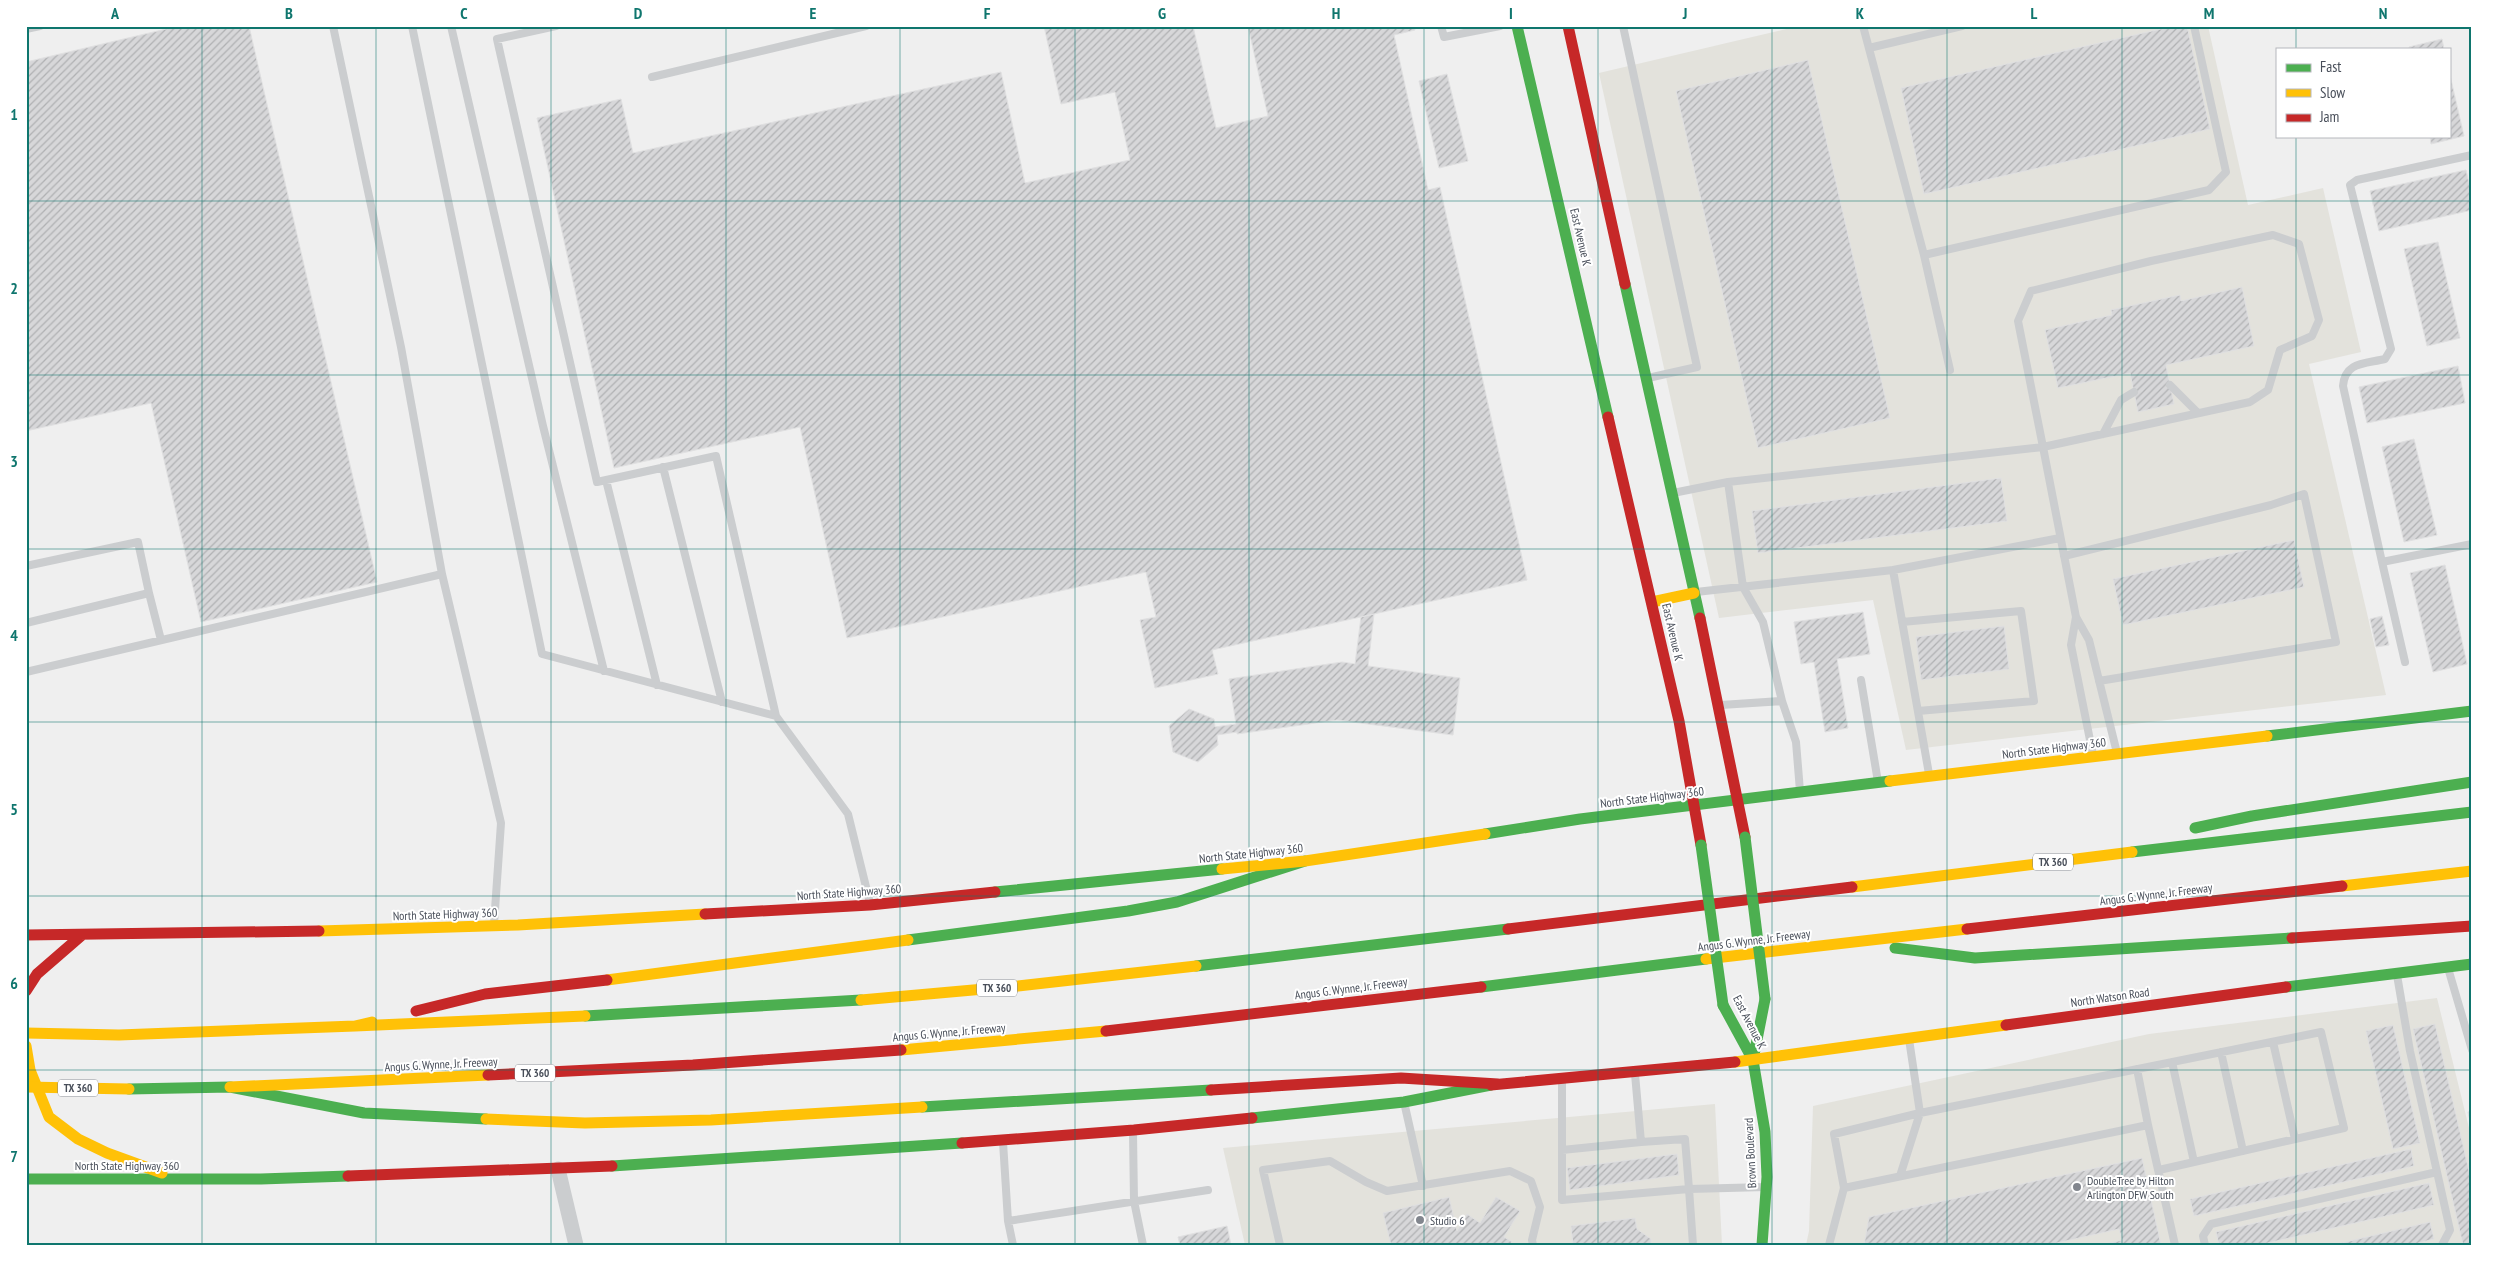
<svg xmlns="http://www.w3.org/2000/svg" width="2498" height="1271" font-family="'PT Sans Narrow',sans-serif">
	<defs>
		<pattern id="building-hatch" width="6" height="6" patternUnits="userSpaceOnUse" patternTransform="scale(1.25)"><rect width="6" height="6" fill="#d7d7d9"/><path d="M-1 1l2-2M0 6l6-6M5 7l2-2" fill="none" stroke="#b0b1b3"/></pattern>
	</defs>
	<rect width="100%" height="100%" fill="#efefef"/>
	<path fill="#e3e2dc" d="M1799,26h409l40,179 75,-17 38,164 -52,12 77,331 -480,55 -33,-150 -154,18 -120,-545z
		M2437,998l35,142v105h-666l3,-14 4,-125 336,-72z
		M1715,1104l7,141h-477l-22,-97z"/>
	<path fill="url(#building-hatch)" stroke="#e0e0e1" d="M179,26h70l128,556 -176,40 -50,-219 -125,28v-369z
		M1044,26h149l23,102 52,-12 -20,-90h166l1,4 -21,5 34,155 12,-3 87,393 -315,70 6,24 -63,14 -15,-68 16,-3 -10,-45 -299,66 -47,-211 -186,41 -77,-350 84,-19 12,54 368,-81 24,111 105,-23 -15,-68 -54,12z
		M2174,26h13l23,103 -286,65 -23,-106z
		M2442,39l2,10h-35v-2z
		M1808,60l82,358 -132,30 -82,-357z
		M2449,71l15,65 -33,8 -1,-8h19z
		M1447,74l21,87 -29,7 -20,-87z
		M2466,170l6,27v13l-93,21 -9,-40z
		M2438,242l22,96 -33,8 -23,-97z
		M2242,287l12,59 -88,19 8,39 -36,8 -8,-39 -72,15 -13,-58 67,-15 -1,-5 69,-15 1,6z
		M2458,366l7,37 -98,20 -8,-36z
		M2414,439l23,96 -33,7 -22,-95z
		M2001,478l6,43 -249,32 -6,-42z
		M2294,540l10,47 -181,38 -10,-46z
		M2445,565l22,99 -34,8 -23,-99z
		M1863,612l7,42 -33,5 11,69 -23,4 -11,-70 -13,2 -7,-42z
		M1374,614l-6,52 92,12 -7,57 -116,-15 -100,14v-2l-20,3 1,10 -20,17 -25,-10 -4,-26 20,-17 25,10 1,8 21,-3 -7,-45 113,-17 13,2 6,-47z
		M2382,616l7,29 -13,2 -6,-28z
		M2004,626l5,43 -88,11 -5,-43z
		M2435,1024l37,160v61h-9l-50,-216z
		M2393,1025l27,118 -27,6 -27,-118z
		M2472,1111v19l-4,-18z
		M2411,1149l3,17 -220,50 -4,-17z
		M1677,1154l2,21 -109,15 -3,-22z
		M2142,1158l19,87h-59l20,-5 -3,-11 -71,16h-184l5,-28z
		M2429,1183l5,22 -175,40h-40l-3,-13z
		M1449,1197l8,34 10,-17 13,9 16,-26 24,14 -16,26 7,4 1,4h-121l-8,-32z
		M1635,1218l2,11 14,10v6h-78l-2,-19z
		M2430,1222l4,17 -23,6h-78z
		M1227,1226l4,19h-51l-2,-8z"/>
	<g fill="none" stroke-linecap="round" stroke-linejoin="round">
		<path stroke="#cbcdcf" stroke-width="8" d="M333,26l68,321 41,227 59,249 -7,101
			M412,26l130,628 234,62
			M451,26l92,400 61,245
			M556,26l-59,13 100,443 119,-26 60,260 72,98 22,89
			M1441,26l3,11 56,-11
			M1623,26l74,341 -49,11
			M1863,26l61,229 285,-65 17,-18 -32,-146
			M26,29l14,-3
			M1869,48l93,-22
			M652,77l214,-51
			M2472,155l-115,25 -7,5 41,164 -6,10c-21,5 -40,3 -42,27l39,176 90,-18
			M2273,235l26,9 20,76 -7,16 -32,14 -12,40 -18,12 -207,45 -25,-126 13,-30 120,-30z
			M1924,255l26,115
			M2170,385l28,28
			M2103,434l18,-34 13,-8
			M663,467l59,235
			M606,480l51,205
			M1728,482l315,-35 33,170 13,23 28,113
			M1673,493l55,-11 15,105 20,35 19,79
			M2064,556l207,-51 33,-11 32,148 -237,39
			M2382,562l23,100
			M26,566l112,-24 11,51 -123,30
			M1893,570l167,-32
			M1696,592l197,-22 36,204
			M149,593l12,47
			M2076,617l-5,28 22,110
			M1902,622l119,-11 13,90 -116,10
			M26,672l416,-98
			M1861,680l17,102
			M1721,705l61,-4 14,41 4,49
			M2448,968l24,82
			M2397,975l13,76 40,179 -8,15
			M2273,1042l22,97
			M2221,1052l22,99
			M2172,1062l22,100
			M2137,1069l11,56
			M1562,1079v121l127,-11 4,56
			M1404,1102l19,84
			M1133,1133l1,68 9,44
			M1003,1142l5,79 5,24
			M1641,1142l44,-3 4,50 77,-2
			M1562,1150l79,-8 -6,-68
			M1900,1176l20,-63 -11,-74
			M1844,1188l-10,-54 86,-21 401,-81 23,96 -185,42
			M1008,1221l200,-31
			M1280,1245l-17,-75 67,-9 36,21 21,9 123,-20 21,10 9,26 -8,33 1,5
			M1829,1245l15,-57 304,-63 27,120
			M2205,1245l-2,-9 8,-12 226,-52"/>
		<path stroke="#cbcdcf" stroke-width="15" d="M558,1169l18,76"/>
		<path stroke="#4caf50" stroke-width="11" d="M1517,26l91,391
			M1625,284l75,334
			M2267,736l205,-25
			M2195,828l57,-12 220,-34
			M1485,834l95,-15 310,-38
			M2132,852l340,-40
			M995,892l227,-23
			M908,940l220,-29 49,-9 128,-41
			M1895,948l80,10 317,-20
			M1196,966l312,-37
			M1481,987l225,-28
			M2286,987l186,-23
			M1723,1005l30,55 12,72 2,45 -5,68
			M585,1016l276,-16
			M1753,1060l12,-61
			M129,1089l101,-2 134,26 122,6
			M922,1107l289,-17
			M1252,1118l152,-16 87,-17
			M612,1166l350,-23
			M26,1179h235l87,-3"/>
		<path stroke="#ffc107" stroke-width="11" d="M1652,602l42,-9
			M1890,781l377,-45
			M1222,869l83,-8 180,-27
			M2342,886l130,-15
			M1852,887l280,-35
			M319,931l199,-6 187,-11
			M1706,959l261,-30
			M607,980l301,-40
			M861,1000l157,-14 178,-20
			M355,1026l230,-10
			M26,1033l93,2 236,-9 17,-4
			M26,1046l4,24 19,47 29,22 29,14 55,20
			M901,1050l205,-19
			M1735,1062l271,-37
			M230,1087l258,-12
			M486,1119l99,4 126,-3 211,-13"/>
		<path stroke="#c62828" stroke-width="11" d="M1568,26l57,258
			M1608,417l71,304 22,124
			M1700,618l45,219
			M705,914l165,-9 125,-13
			M1508,929l344,-42
			M1967,929l375,-43
			M26,935l293,-4
			M2292,938l180,-12
			M26,991l11,-17 45,-39
			M416,1011l69,-17 122,-14
			M2006,1025l280,-38
			M1106,1031l375,-44
			M488,1075l205,-10 208,-15
			M1491,1085l244,-23
			M1211,1090l190,-12 97,6
			M962,1143l172,-13 118,-12
			M348,1176l264,-10"/>
		<path stroke="#4caf50" stroke-width="11" d="M1745,837l20,162
			M1701,845l22,160"/>
		<path stroke="#ffc107" stroke-width="11" d="M26,1087l103,2"/>
	</g>
	<path fill="none" stroke="#0f766e" stroke-width="1" stroke-opacity="0.55" d="M202,26v1219M376,26v1219M551,26v1219M726,26v1219M900,26v1219M1075,26v1219M1249,26v1219M1424,26v1219M1598,26v1219M1772,26v1219M1947,26v1219M2122,26v1219M2296,26v23M2296,136v1109M26,201h2446M26,375h2446M26,549h2446M26,722h2446M26,896h2446M26,1070h2446"/>
	<g fill="#82868e" stroke="#fff" stroke-width="2">
		<circle cx="2077" cy="1187" r="5"/>
		<circle cx="1420" cy="1220" r="5"/>
	</g>
	<g text-anchor="middle" dominant-baseline="central" stroke-width="4" stroke-linejoin="round" paint-order="stroke">
		<g fill="#fff" stroke="#7f838b" stroke-width="1">
			<rect x="2033" y="853.5" width="40" height="17" rx="4"/>
			<rect x="977" y="979.5" width="40" height="17" rx="4"/>
			<rect x="515" y="1064.5" width="40" height="17" rx="4"/>
			<rect x="58" y="1079.5" width="40" height="17" rx="4"/>
		</g>
		<g font-size="11" font-weight="bold" fill="#484e59">
			<text x="2053" y="862">TX 360</text>
			<text x="997" y="988">TX 360</text>
			<text x="535" y="1073">TX 360</text>
			<text x="78" y="1088">TX 360</text>
		</g>
		<g font-size="12" fill="#484e59" stroke="#fff">
			<text transform="translate(1581 237) rotate(77)">East Avenue K</text>
			<text transform="translate(1673 632) rotate(77)">East Avenue K</text>
			<text transform="translate(2054 748) rotate(-7)">North State Highway 360</text>
			<text transform="translate(1652 797) rotate(-7)">North State Highway 360</text>
			<text transform="translate(1251 853) rotate(-6)">North State Highway 360</text>
			<text transform="translate(849 892) rotate(-4)">North State Highway 360</text>
			<text transform="translate(2156 894) rotate(-7)">Angus G. Wynne, Jr. Freeway</text>
			<text transform="translate(445 914) rotate(-2)">North State Highway 360</text>
			<text transform="translate(1754 940) rotate(-7)">Angus G. Wynne, Jr. Freeway</text>
			<text transform="translate(1351 988) rotate(-7)">Angus G. Wynne, Jr. Freeway</text>
			<text transform="translate(2110 997) rotate(-8)">North Watson Road</text>
			<text transform="translate(1750 1022) rotate(63)">East Avenue K</text>
			<text transform="translate(949 1032) rotate(-5)">Angus G. Wynne, Jr. Freeway</text>
			<text transform="translate(441 1064) rotate(-3)">Angus G. Wynne, Jr. Freeway</text>
			<text transform="translate(1750 1153) rotate(-93)">Brown Boulevard</text>
			<text x="127" y="1165">North State Highway 360</text>
		</g>
		<g font-size="12" fill="#484e59" stroke="#fff" text-anchor="start">
			<text x="2087" y="1180">DoubleTree by Hilton<tspan x="2087" dy="14">Arlington DFW South</tspan></text>
			<text x="1430" y="1220">Studio 6</text>
		</g>
	</g>
	<rect width="2498" height="1271" fill="none" stroke="#ffffff" stroke-width="55"/>
	<rect x="2276" y="48" width="175" height="90" fill="#ffffff" stroke="#b6b8bd"/>
	<rect x="2286" y="64" width="25" height="8" fill="#4caf50" stroke="#b6b8bd"/>
	<text x="2320" y="72" font-size="15" fill="#484e59">Fast</text>
	<rect x="2286" y="89" width="25" height="8" fill="#ffc107" stroke="#b6b8bd"/>
	<text x="2320" y="98" font-size="15" fill="#484e59">Slow</text>
	<rect x="2286" y="114" width="25" height="8" fill="#c62828" stroke="#b6b8bd"/>
	<text x="2320" y="122" font-size="15" fill="#484e59">Jam</text>
	<rect x="28" y="28" width="2442" height="1216" fill="none" stroke="#0f766e" stroke-width="2"/>
	<g font-size="16" text-anchor="middle" font-weight="bold" fill="#0f766e">
		<text x="115" y="19">A</text>
		<text x="289" y="19">B</text>
		<text x="464" y="19">C</text>
		<text x="638" y="19">D</text>
		<text x="813" y="19">E</text>
		<text x="987" y="19">F</text>
		<text x="1162" y="19">G</text>
		<text x="1336" y="19">H</text>
		<text x="1511" y="19">I</text>
		<text x="1685" y="19">J</text>
		<text x="1860" y="19">K</text>
		<text x="2034" y="19">L</text>
		<text x="2209" y="19">M</text>
		<text x="2383" y="19">N</text>
		<text x="14" y="120">1</text>
		<text x="14" y="294">2</text>
		<text x="14" y="467">3</text>
		<text x="14" y="641">4</text>
		<text x="14" y="815">5</text>
		<text x="14" y="989">6</text>
		<text x="14" y="1162">7</text>
	</g>
</svg>
